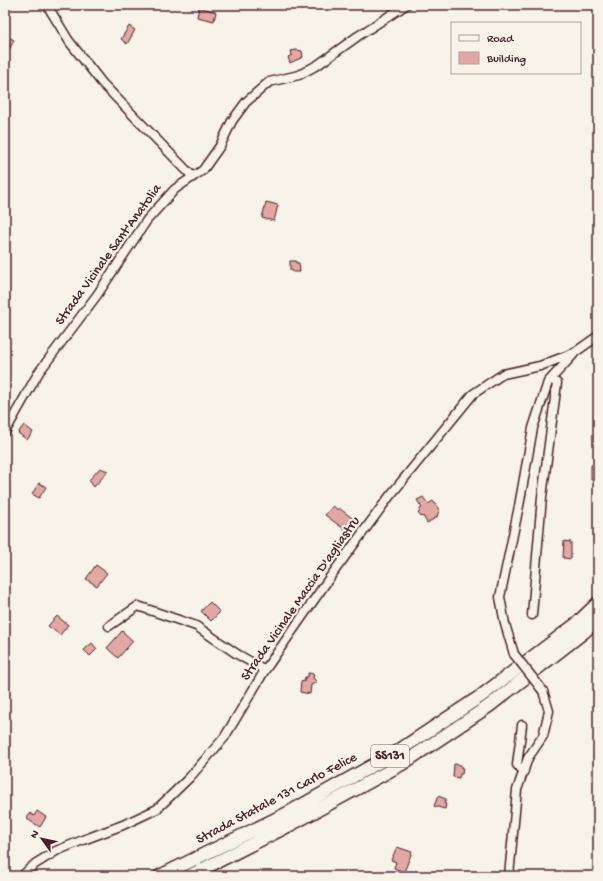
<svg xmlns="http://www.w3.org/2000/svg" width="603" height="881" font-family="'Gochi Hand',sans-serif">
	<rect width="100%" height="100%" fill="#f7f3e8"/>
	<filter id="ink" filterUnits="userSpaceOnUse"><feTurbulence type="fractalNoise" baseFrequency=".025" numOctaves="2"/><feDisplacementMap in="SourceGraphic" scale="8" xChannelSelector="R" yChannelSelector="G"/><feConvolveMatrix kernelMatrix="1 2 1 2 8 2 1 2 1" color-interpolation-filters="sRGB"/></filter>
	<g filter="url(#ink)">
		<path fill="#e3a8a4" stroke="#4a1f2b" d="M199,7l17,5 -2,9 -17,-4z
			M129,26l6,4 -8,14 -6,-5z
			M5,35l9,5 -5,10 -4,-2z
			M296,50l6,1 1,6 -13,6 -2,-6 4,-2 -1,-4z
			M266,202l12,3 -4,16 -12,-3z
			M290,261h6v2h3l1,9h-7l-1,-2h-2z
			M24,425l9,7 -6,8 -9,-7z
			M591,465h7v15h-7z
			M100,468l8,3 -14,16 -5,-7z
			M39,483l7,4 -7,11 -7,-4z
			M423,497l5,7 5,-3 7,10 -2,2 -1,4 -10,6 -4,-7 -2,1 -3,-4 2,-2 -1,-1 3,-2 -5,-8z
			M333,506l5,4 1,-2 17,13 -8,11 -23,-17z
			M564,541l7,1v17l-8,-1z
			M96,565l11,8 -10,13 -11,-7z
			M210,602l10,10 -9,9 -10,-10z
			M57,616l11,9 -8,10 -12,-9z
			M122,631l11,10 -15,17 -11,-10z
			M92,643l5,6 -7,7 -6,-6z
			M308,673l6,1 -1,4 4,4 -6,3 -1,9 -10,-2 1,-11 3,1 1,-5h3z
			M454,764l7,1v3h2l-1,6h-2l-1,4 -6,-1z
			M438,796l8,3 -2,4 2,1 -1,5 -11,-3z
			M37,811l9,6 -6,10 -13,-8 3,-6 4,3z
			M397,847l15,5 -8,20 -10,-4 2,-6 -5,-2z"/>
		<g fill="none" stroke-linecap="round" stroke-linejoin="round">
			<g stroke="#4a1f2b" stroke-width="11">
				<path id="minor" d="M47,5l22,36 33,42 91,94
					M5,432l34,-60 58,-77 50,-75 28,-31 28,-19 17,-24 12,-25 14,-19 23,-20 30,-7 20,-11 39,-28 48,-31
					M532,615l10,-118 15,-114 -6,-4
					M109,626l29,-20 58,20 41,28 28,16
					M514,654l-9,-30 -5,-27 19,-91 14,-78 15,-46 25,-27
					M522,725l-5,40 7,6
					M22,876l13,-12 21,-13 27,-11 40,-15 34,-16 33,-32 34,-39 41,-68 65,-93 59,-80 84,-103 30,-20 37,-8 34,-13 24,-17
					M509,876l8,-86 11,-32 15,-22 6,-25 -6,-20"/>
			</g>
			<g stroke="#4a1f2b" stroke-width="15">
				<path id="highway" d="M160,876l126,-62 109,-61 86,-57 94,-71 23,-22
					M189,876l103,-52 110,-60 87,-58 95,-74 14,-13"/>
			</g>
			<use href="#minor" stroke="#f7f3e8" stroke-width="8"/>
			<use href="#highway" stroke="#f7f3e8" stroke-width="12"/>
			<g stroke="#4a1f2b" stroke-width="11" stroke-linecap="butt">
				<path id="minor-bridge" d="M514,654l29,37"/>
			</g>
			<use href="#minor-bridge" stroke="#f7f3e8" stroke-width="8"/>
		</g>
	</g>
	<g text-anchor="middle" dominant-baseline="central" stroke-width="4" stroke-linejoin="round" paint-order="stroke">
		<rect fill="#f7f3e8" stroke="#7e5f64" stroke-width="1" x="371" y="745" width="38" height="22" rx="3"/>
		<g font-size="13" font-weight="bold" fill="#4a1f2b">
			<text x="390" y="756">SS131</text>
		</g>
		<g font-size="14" fill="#4a1f2b" stroke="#f7f3e8">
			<text transform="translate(109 255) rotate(-54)">Strada Vicinale Sant'Anatolia</text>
			<text transform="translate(301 599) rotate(-55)">Strada Vicinale Maccia D'agliastru</text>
			<text transform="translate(277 799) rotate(-28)">Strada Statale 131 Carlo Felice</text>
		</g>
	</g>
	<rect width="603" height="881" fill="none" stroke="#f7f3e8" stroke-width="20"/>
	<rect x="10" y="10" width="583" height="861" fill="none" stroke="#4a1f2b" stroke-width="1.5" filter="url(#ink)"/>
	<rect x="451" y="22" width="130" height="52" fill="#f7f3e8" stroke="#b29e9c"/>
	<rect x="459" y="35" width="20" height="6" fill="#f7f3e8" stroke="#b29e9c"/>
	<text x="487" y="42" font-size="12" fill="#4a1f2b">Road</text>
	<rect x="459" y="52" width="20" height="12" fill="#e3a8a4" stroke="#b29e9c"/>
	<text x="487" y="62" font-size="12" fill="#4a1f2b">Building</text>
	<g transform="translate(42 839) rotate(303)" stroke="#f7f3e8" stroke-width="3" paint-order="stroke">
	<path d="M0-3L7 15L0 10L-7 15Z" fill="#4a1f2b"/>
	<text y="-6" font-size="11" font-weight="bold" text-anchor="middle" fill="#4a1f2b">N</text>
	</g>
</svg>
